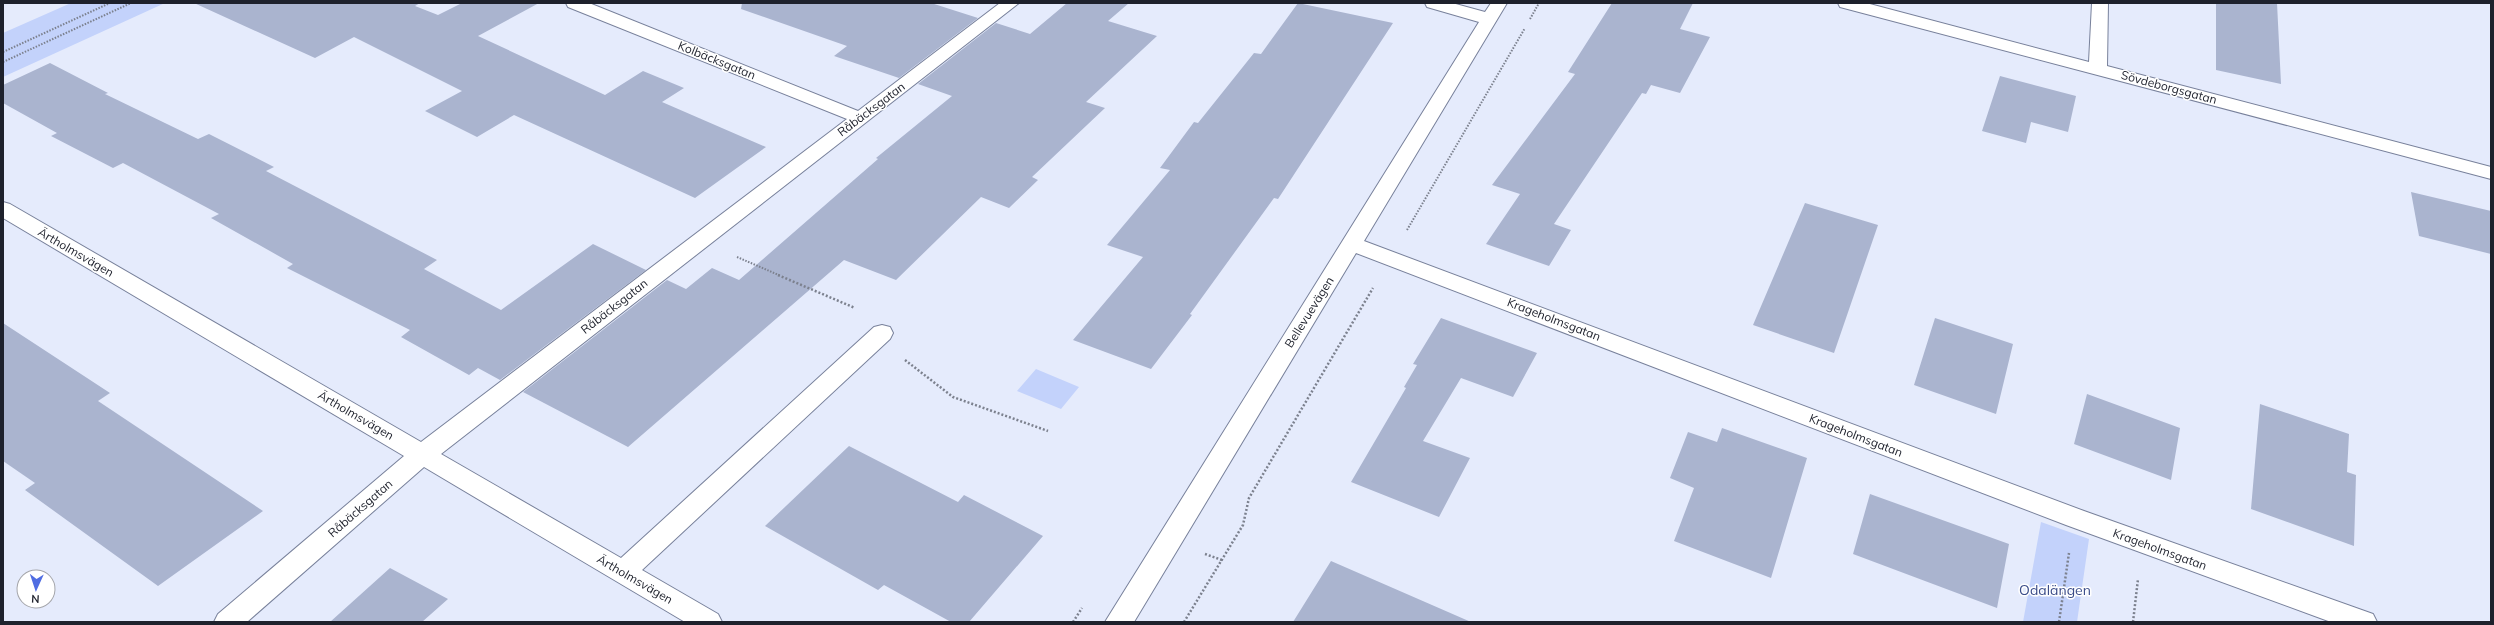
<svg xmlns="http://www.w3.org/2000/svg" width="2494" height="625" font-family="Mulish,sans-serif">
	<rect width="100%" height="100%" fill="#e5ebfc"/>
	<path fill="#c3d2fb" d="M71,3h94l-162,74v-44z
		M1036,369l43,18 -18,22 -44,-18z
		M2041,522l48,17 -12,83h-54z"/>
	<path fill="#aab4cf" d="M194,3h226l-5,3 23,9 24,-12h77l-61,33 127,59 38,-24 41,17 -22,14 104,45 -71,51 -181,-83 -37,22 -52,-26 37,-20 -108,-54 -39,21z
		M742,3h189l47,15 -79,60 -65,-22 13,-10 -106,-37z
		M1067,3h62l-21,18 49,15 -71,66 19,6 -73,69 6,3 -29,28 -28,-11 -85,83 -52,-20 -216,187 -105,-55 144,-112 19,9 26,-21 27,12 139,-121 -2,-1 76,-62 -34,-12 78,-61 34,11z
		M1298,3l95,20 -115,176 -4,-1 -84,116 2,1 -41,54 -78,-29 70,-83 -36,-12 63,-75 -10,-2 34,-46 4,1 56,-70 7,1z
		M1612,3h81l-13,26 30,8 -30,56 -29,-8 -5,9 -4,-1 -88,131 17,6 -22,36 -63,-22 34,-50 -28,-9 83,-111 -7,-2z
		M2216,3h61l4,81 -65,-14z
		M50,63l58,30 -3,1 93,45 11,-5 65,33 -8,4 171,89 -13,9 77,41 92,-66 53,26 -146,110 -22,-12 -9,7 -68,-38 9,-7 -123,-62 6,-4 -82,-46 8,-4 -96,-51 -10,5 -62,-32 6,-3 -54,-30v-18z
		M2000,76l76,20 -8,36 -37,-10 -5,21 -44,-12z
		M2411,192l80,19v43l-72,-18z
		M1805,203l73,22 -44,128 -81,-28z
		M1441,318l96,35 -24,44 -52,-19 -38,63 47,17 -31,59 -88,-35 55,-94 -2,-1 13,-22 -4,-1z
		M1935,318l78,26 -17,70 -82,-29z
		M3,323l107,70 -12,8 165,110 -105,75 -133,-96 10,-7 -32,-22z
		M2087,394l93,34 -9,52 -97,-36z
		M2260,404l89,30 -2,38 9,3 -2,71 -103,-37z
		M1722,428l85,30 -36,120 -97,-37 20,-53 -24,-10 18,-46 29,10z
		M849,446l109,56 6,-7 79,41 -74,86h-18l-67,-37 -6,5 -113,-64z
		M1870,494l139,50 -12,64 -144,-54z
		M1331,561l140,61h-178z
		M390,568l58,31 -26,23h-92z"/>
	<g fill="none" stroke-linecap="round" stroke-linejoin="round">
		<g stroke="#78819b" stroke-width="2">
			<path id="minor" d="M566,3h23l269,108 142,-108h19l-578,451 180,104 253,-231 8,-2 8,2 3,6 -3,6 -248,231 76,44 4,8h-37l-261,-155 -177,155h-33l4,-8 186,-158 -401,-238v-16l7,2 411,238 426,-323 -279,-112z
				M1425,3h27l33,9 6,-9h16l-143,238 720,270 289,103 4,8h-46l-265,-97 -710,-272 -222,369h-29l374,-600 -52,-15z
				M1838,3h28l223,59 3,-59h16l-1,63 384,101v12l-651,-172z"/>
		</g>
		<path stroke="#7c818e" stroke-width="2" stroke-dasharray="1.5 1.5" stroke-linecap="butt" d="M1530,19l9,-16
			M3,52l107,-49
			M3,62l128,-59
			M1407,230l118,-202
			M737,257l44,19"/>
		<path stroke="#7c818e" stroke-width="2.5" stroke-dasharray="2 2" stroke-linecap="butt" d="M778,275l77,33
			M905,360l48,37 95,34
			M1205,554l17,6
			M1073,622l9,-14
			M1184,622l59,-97 6,-27 124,-210
			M2059,622l10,-69
			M2133,622l5,-43"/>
		<use href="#minor" fill="#fff" fill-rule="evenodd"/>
	</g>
	<g text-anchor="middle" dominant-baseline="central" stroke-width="3" stroke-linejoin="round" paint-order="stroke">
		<g font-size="12" fill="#1e212c" stroke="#fff">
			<text transform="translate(717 60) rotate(22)">Kolbäcksgatan</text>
			<text transform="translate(2169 87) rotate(15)">Sövdeborgsgatan</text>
			<text transform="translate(871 109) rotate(-37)">Råbäcksgatan</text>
			<text transform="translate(76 252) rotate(30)">Ärtholmsvägen</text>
			<text transform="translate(614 306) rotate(-38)">Råbäcksgatan</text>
			<text transform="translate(1309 312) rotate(-58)">Bellevuevägen</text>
			<text transform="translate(1554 319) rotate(21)">Krageholmsgatan</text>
			<text transform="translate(356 415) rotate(30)">Ärtholmsvägen</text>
			<text transform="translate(1856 435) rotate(21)">Krageholmsgatan</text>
			<text transform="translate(360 508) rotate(-41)">Råbäcksgatan</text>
			<text transform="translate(2160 549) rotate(20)">Krageholmsgatan</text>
			<text transform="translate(635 579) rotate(30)">Ärtholmsvägen</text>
		</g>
		<g font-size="14" fill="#3a4c89" stroke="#fff">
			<text x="2055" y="590">Odalängen</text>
		</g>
	</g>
	<rect width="2494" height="625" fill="none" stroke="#1e212c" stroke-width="8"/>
	<g transform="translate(36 589) rotate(183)"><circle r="19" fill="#ffffff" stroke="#a5a6ab"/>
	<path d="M0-3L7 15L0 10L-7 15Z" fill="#506de2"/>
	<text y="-6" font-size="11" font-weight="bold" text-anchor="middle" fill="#1e212c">N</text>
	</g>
</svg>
